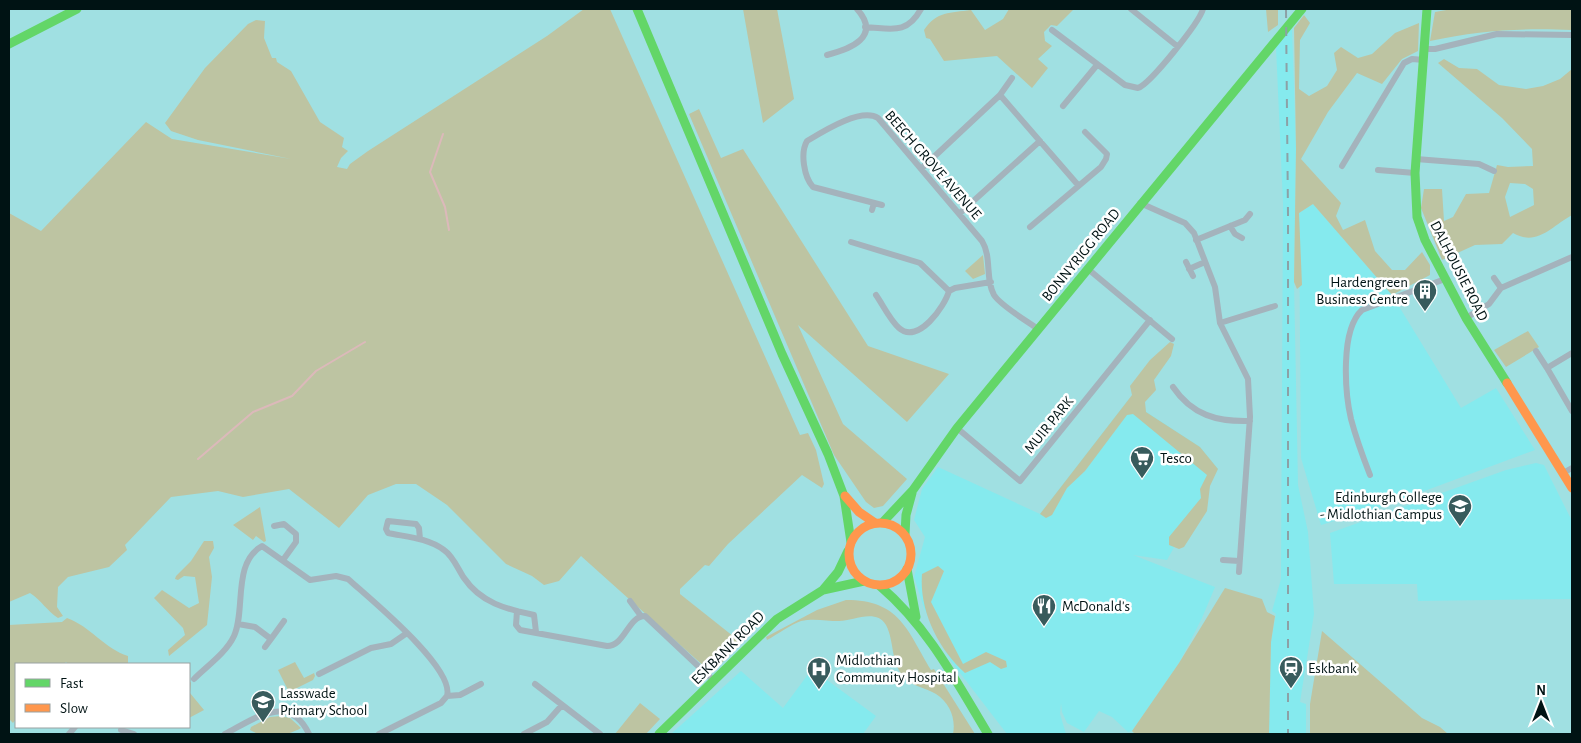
<svg xmlns="http://www.w3.org/2000/svg" width="1581" height="743" font-family="'Alegreya Sans',sans-serif">
	<rect width="100%" height="100%" fill="#a0e0e2"/>
	<path fill="#85eaee" d="M1292,28l4,121 -2,133 4,203 10,47 6,82 -14,88 6,2v30h-37l2,-92 5,-28 -4,-3 9,-32 2,-376 -7,-156z
		M1313,204l79,91 69,113 35,-20 39,62 -151,56 -63,19 -20,-67 -2,-245z
		M1128,400l72,47 18,22 -51,91 -34,-5 82,32 -13,31 -23,45 -47,68 -4,1 -16,-15 -13,-6 -15,21 -17,-9 -5,-11 -1,-9 -1,11 6,20h-59l-57,-74 -26,-52 -10,-31 11,-40 -11,-17 8,-31 16,-22 102,47z
		M1536,463l8,2 28,56v78l-154,2 -1,-17h-83l-4,-51 176,-63z
		M812,669l64,47 -13,18h-192l70,-63 42,37z"/>
	<path fill="#bdc4a2" fill-rule="evenodd" d="M584,9h26l190,426 8,-2 8,17 8,34 -2,4 -20,-13 -74,69 -19,22 -4,-1 -25,24v5l58,46 1,5 -23,24h-9l-126,-113 -22,25 -15,4 -12,-9 -26,-12 -59,-59 -31,-21h-20l-28,11 -29,33 -50,-39 -46,8 -25,-6 -47,6 -46,48 2,5 -18,17 -41,10 -10,10 -1,20 6,9 -5,2c-11,-7 -16,-17 -28,-25l-21,9v-389l32,18 105,-109 26,17 119,20 -93,-19 -27,-9 -6,-8 40,-55 43,-44 8,-4 9,1 -1,17 8,20h4l1,4 14,9 29,51 24,16 -2,9 6,4 -7,7 -4,9 10,2 3,-5 18,-13 179,-115z
		M743,9h34l17,90 -31,24z
		M1009,9h65l-17,17 -6,-1 -7,7 1,9 7,5 -14,13 10,9 -16,20 -35,-32 -53,5 -14,-22 -4,-1 -2,-8c13,-19 26,-17 47,-20l14,20 18,-11z
		M1266,9h12v16l-10,7z
		M1452,9h120v21c-51,-2 -91,0 -142,11l5,-29z
		M1304,15l6,8 -10,17 -1,49 10,7 18,-10 10,-16 -3,-17 7,-6 17,11 14,-4 23,-21 24,-10 -1,28 -16,8 -20,25 -25,-11 -29,39 -27,47 40,44 -5,13 7,14 22,-10 10,31 17,19h13l17,-18 8,13v10l-38,20 -79,-91 -14,9 3,72 -5,4 -3,-7 2,-133 -2,-121z
		M1444,59l15,9 18,1 22,16 27,4 17,-3 17,-7 12,-10v146c-20,11 -35,32 -59,18l-11,11 -27,1 -33,15 -21,-52 3,-19h18l2,32 9,-4 13,-23 23,-1 8,-28 11,2 25,-1 -1,-17 -30,-31 -64,-55zM1510,183l15,1 8,5 1,16 -24,12 -5,-20z
		M699,109l22,49 22,-9 125,197 81,28 -42,48 -109,-97 45,99 64,55 -24,27 -9,2 -8,-6 -32,-47 -145,-341z
		M983,255l2,19 -12,5 -8,-8z
		M1528,331l11,16 -33,20 -12,-17z
		M1170,342l4,2 -3,12 -17,24 2,10 -11,12 1,10 54,35 18,22 -8,17 -3,25 -23,36 -5,2 -10,-4v-8l32,-39 -1,-9 7,-14 -74,-61 -6,1 -42,56 -18,17 -15,27 -6,3 -6,-4 92,-119 -2,-9 20,-26z
		M260,507l6,34 -2,1 -8,-6 -3,4 -20,-15z
		M204,541h9l1,7 -5,9 3,20 -5,48 -38,31 -1,-6 17,-15 -2,-7 -29,-30 8,-8 27,18 10,-5 -4,-26 -11,-1 -6,4 -3,-1 1,-3 15,-15z
		M938,566l6,5 -13,31 32,62 23,-12 20,9 1,6 -6,2 -11,-7 -25,11c-27,-24 -46,-63 -43,-99z
		M1225,588l37,11 5,13 8,4 -4,26 -2,92h-134l-3,-3 47,-68z
		M846,600c54,0 61,30 85,70l3,-1 41,65h-22c3,-15 -3,-31 -17,-40 -10,-6 -21,-7 -30,-15 -16,-14 -11,-37 -20,-54 -10,-17 -33,-4 -47,-4 -12,0 -26,-3 -38,0 -11,4 -23,13 -34,19l-1,-3 51,-27z
		M67,618c23,8 38,31 61,38v8h-60l-2,-2 -2,2h-48v55l-3,4 -4,-4v-94l53,-3z
		M1322,631l100,87 18,9 8,7h-138v-30z
		M295,662l9,16 10,-5 1,3 -2,4 -24,12 -11,-22z
		M189,680l2,3 -1,10 14,17 -15,8z
		M640,703l20,16 -14,15h-31z
		M281,716l9,2 11,10c-13,8 -37,11 -51,2l1,-3 19,-10z"/>
	<g fill="none" stroke-linecap="round" stroke-linejoin="round">
		<path stroke="#dcb9ba" stroke-width="2" d="M443,134l-13,38 15,35 4,23
			M198,459l55,-47 39,-16 24,-25 49,-29"/>
		<path stroke="#a4b3bc" stroke-width="6" d="M1131,9l46,37
			M865,27c25,1 41,9 56,-18
			M1052,30l73,55 13,3c12,-4 61,-65 65,-79
			M1424,49h11l62,-15 75,1
			M827,55c23,-6 55,-18 30,-46
			M1000,95l78,90
			M1063,106l34,-41
			M1416,159l63,5 15,7
			M1342,166l62,-103 8,-4 12,1
			M921,169l79,-74 12,-17
			M1378,170l37,3
			M1140,203l45,20 9,10 21,54 5,36 28,56 2,38 -11,155
			M882,205l-69,-18c-9,-10 -13,-34 -6,-46 15,-9 54,-34 71,-23l104,123c10,16 3,38 12,54 7,11 33,26 44,34
			M872,210l2,-7
			M959,214l81,-73
			M1230,226l5,8 7,4
			M1030,227l71,-60 5,-8 1,-5 -22,-22
			M1196,240l49,-20 5,-6
			M851,242l69,21 29,28 6,-3 36,-6
			M1186,262l7,14
			M1088,269l84,70
			M1189,269l16,-7
			M1494,278l7,10
			M876,295c7,10 14,25 23,33 19,17 46,-22 50,-37
			M1466,318l23,-14 12,-16 71,-31
			M1220,323l55,-17
			M1536,351l11,17
			M1572,353l-25,15 25,43
			M1173,387c19,28 44,35 77,34
			M957,428l63,53 130,-161
			M1563,473l9,-5
			M1370,475c-7,-18 -14,-37 -19,-56 -6,-26 -11,-89 11,-109l83,-31
			M274,526l10,-2 12,10v8l-13,18
			M420,539l-1,-11 -3,-4 -28,-3 -2,8 2,4c19,4 40,5 56,17 9,6 14,19 20,28 17,25 42,31 70,37l2,17
			M1223,560l16,1
			M630,601l11,15
			M517,611l-1,14 4,5 87,16c18,0 21,-30 38,-30l69,65
			M238,624l17,3 16,12 -6,8
			M271,639l13,-18
			M319,674l52,-26 20,-4 16,-11
			M194,679c13,-13 32,-26 40,-43 12,-26 -2,-73 28,-90l48,34 26,-4 12,3c22,20 107,89 99,117
			M535,684l65,50
			M447,696l13,-1 21,-11
			M121,730l13,4
			M69,734l6,-7
			M225,734c29,-15 64,-42 84,0
			M379,734l62,-31 6,-7
			M524,734l23,-12 15,-17"/>
		<path stroke="#63d668" stroke-width="9" d="M637,9l145,345 46,100 16,42 7,46
			M1427,9l-12,164 2,44 8,23 41,78 41,65
			M9,44l68,-35
			M883,522l30,-32 44,-62 345,-419
			M905,534l1,-19 6,-22
			M907,569l9,48
			M880,586c48,41 76,95 108,148
			M823,590l15,-18 10,-21
			M659,734l118,-115 46,-29 41,-9"/>
		<path stroke="#ff974d" stroke-width="9" d="M1507,383l65,105
			M845,496l14,16 16,11
			M849 554a31 31 0 1 1 62 0a31 31 0 1 1-62 0Z"/>
		<path stroke="#8ca1a6" stroke-width="2" stroke-dasharray="9 9" stroke-linecap="butt" d="M1286,9l2,206v519"/>
	</g>
	<defs>
		<g id="building-pin" transform="scale(1.25)"><path d="M0 17L-7.5 6A9.5 9.5 0 1 1 7.5 6Z" fill="#385b5c" stroke="#fff"/><path d="M-4-6H4V6H1V3H-1V6H-4ZM-2.5-4.3h1.7v1.8h-1.7ZM.8-4.3h1.7v1.8H.8ZM-2.5-1h1.7V.8h-1.7ZM.8-1h1.7V.8H.8Z" fill="#fff"/></g>
		<g id="supermarket-pin" transform="scale(1.25)"><path d="M0 17L-7.5 6A9.5 9.5 0 1 1 7.5 6Z" fill="#385b5c" stroke="#fff"/><path d="M-6-5.5h2.5l.6 2H6L4.5 2H-2.5L-4.4-4H-6ZM-1.5 3.2a1.3 1.3 0 1 0 .1 0ZM3 3.2a1.3 1.3 0 1 0 .1 0Z" fill="#fff"/></g>
		<g id="university-pin" transform="scale(1.25)"><path d="M0 17L-7.5 6A9.5 9.5 0 1 1 7.5 6Z" fill="#385b5c" stroke="#fff"/><path d="M0-5L7-2L0 1L-7-2ZM-4 1L0 2.5L4 1V4Q0 6-4 4Z" fill="#fff"/></g>
		<g id="restaurant-pin" transform="scale(1.25)"><path d="M0 17L-7.5 6A9.5 9.5 0 1 1 7.5 6Z" fill="#385b5c" stroke="#fff"/><path d="M-5-6h1v4h1v-4h1v4h1v-4h1v5L-1.5 .5V6h-2V.5L-5-1ZM5-6V6H3V1.5H1.5Q1.5-4 5-6Z" fill="#fff"/></g>
		<g id="station-pin" transform="scale(1.25)"><path d="M0 17L-7.5 6A9.5 9.5 0 1 1 7.5 6Z" fill="#385b5c" stroke="#fff"/><path d="M-3-6H3Q5-6 5-4V2Q5 4 3 4L4.5 6H3L1.5 4h-3L-3 6H-4.5L-3 4Q-5 4-5 2V-4Q-5-6-3-6ZM-3.5-4v3h7v-3ZM-3.5 1v1.5H-2V1ZM2 1v1.5H3.5V1Z" fill="#fff"/></g>
		<g id="hospital-pin" transform="scale(1.25)"><path d="M0 17L-7.5 6A9.5 9.5 0 1 1 7.5 6Z" fill="#385b5c" stroke="#fff"/><path d="M-5-5h3v3.5h4V-5h3V5h-3V1.5h-4V5h-3Z" fill="#fff"/></g>
		<g id="school-pin" transform="scale(1.25)"><path d="M0 17L-7.5 6A9.5 9.5 0 1 1 7.5 6Z" fill="#385b5c" stroke="#fff"/><path d="M0-5L7-2L0 1L-7-2ZM-4 1L0 2.5L4 1V4Q0 6-4 4Z" fill="#fff"/></g>
	</defs>
	<g fill-rule="evenodd">
		<use href="#building-pin" x="1425" y="291"/>
		<use href="#supermarket-pin" x="1142" y="458"/>
		<use href="#university-pin" x="1460" y="506"/>
		<use href="#restaurant-pin" x="1044" y="606"/>
		<use href="#station-pin" x="1291" y="668"/>
		<use href="#hospital-pin" x="819" y="669"/>
		<use href="#school-pin" x="263" y="702"/>
	</g>
	<g text-anchor="middle" dominant-baseline="central" stroke-width="5" stroke-linejoin="round" paint-order="stroke">
		<g font-size="15" fill="#001314" stroke="#fff">
			<text transform="translate(933 165) rotate(49)">BEECH GROVE AVENUE</text>
			<text transform="translate(1081 255) rotate(-51)">BONNYRIGG ROAD</text>
			<text transform="translate(1459 271) rotate(63)">DALHOUSIE ROAD</text>
			<text transform="translate(1049 425) rotate(-51)">MUIR PARK</text>
			<text transform="translate(728 648) rotate(-45)">ESKBANK ROAD</text>
		</g>
		<g font-size="15" fill="#001314" stroke="#fff" text-anchor="start">
			<text x="1408" y="282" text-anchor="end">Hardengreen<tspan x="1408" dy="17">Business Centre</tspan></text>
			<text x="1160" y="458">Tesco</text>
			<text x="1442" y="497" text-anchor="end">Edinburgh College<tspan x="1442" dy="17">- Midlothian Campus</tspan></text>
			<text x="1062" y="606">McDonald's</text>
			<text x="836" y="660">Midlothian<tspan x="836" dy="17">Community Hospital</tspan></text>
			<text x="1308" y="668">Eskbank</text>
			<text x="280" y="693">Lasswade<tspan x="280" dy="17">Primary School</tspan></text>
		</g>
	</g>
	<rect width="1581" height="743" fill="none" stroke="#001314" stroke-width="20"/>
	<rect x="15" y="663" width="175" height="65" fill="#ffffff" stroke="#99a1a1"/>
	<rect x="25" y="679" width="25" height="8" fill="#63d668" stroke="#99a1a1"/>
	<text x="60" y="688" font-size="15" fill="#001314">Fast</text>
	<rect x="25" y="704" width="25" height="8" fill="#ff974d" stroke="#99a1a1"/>
	<text x="60" y="713" font-size="15" fill="#001314">Slow</text>
	<g transform="translate(1541 703)" stroke="#ffffff" stroke-width="4" paint-order="stroke">
	<path d="M0-4L9 19L0 12L-9 19Z" fill="#001314"/>
	<text y="-8" font-size="14" font-weight="bold" text-anchor="middle" fill="#001314">N</text>
	</g>
</svg>
